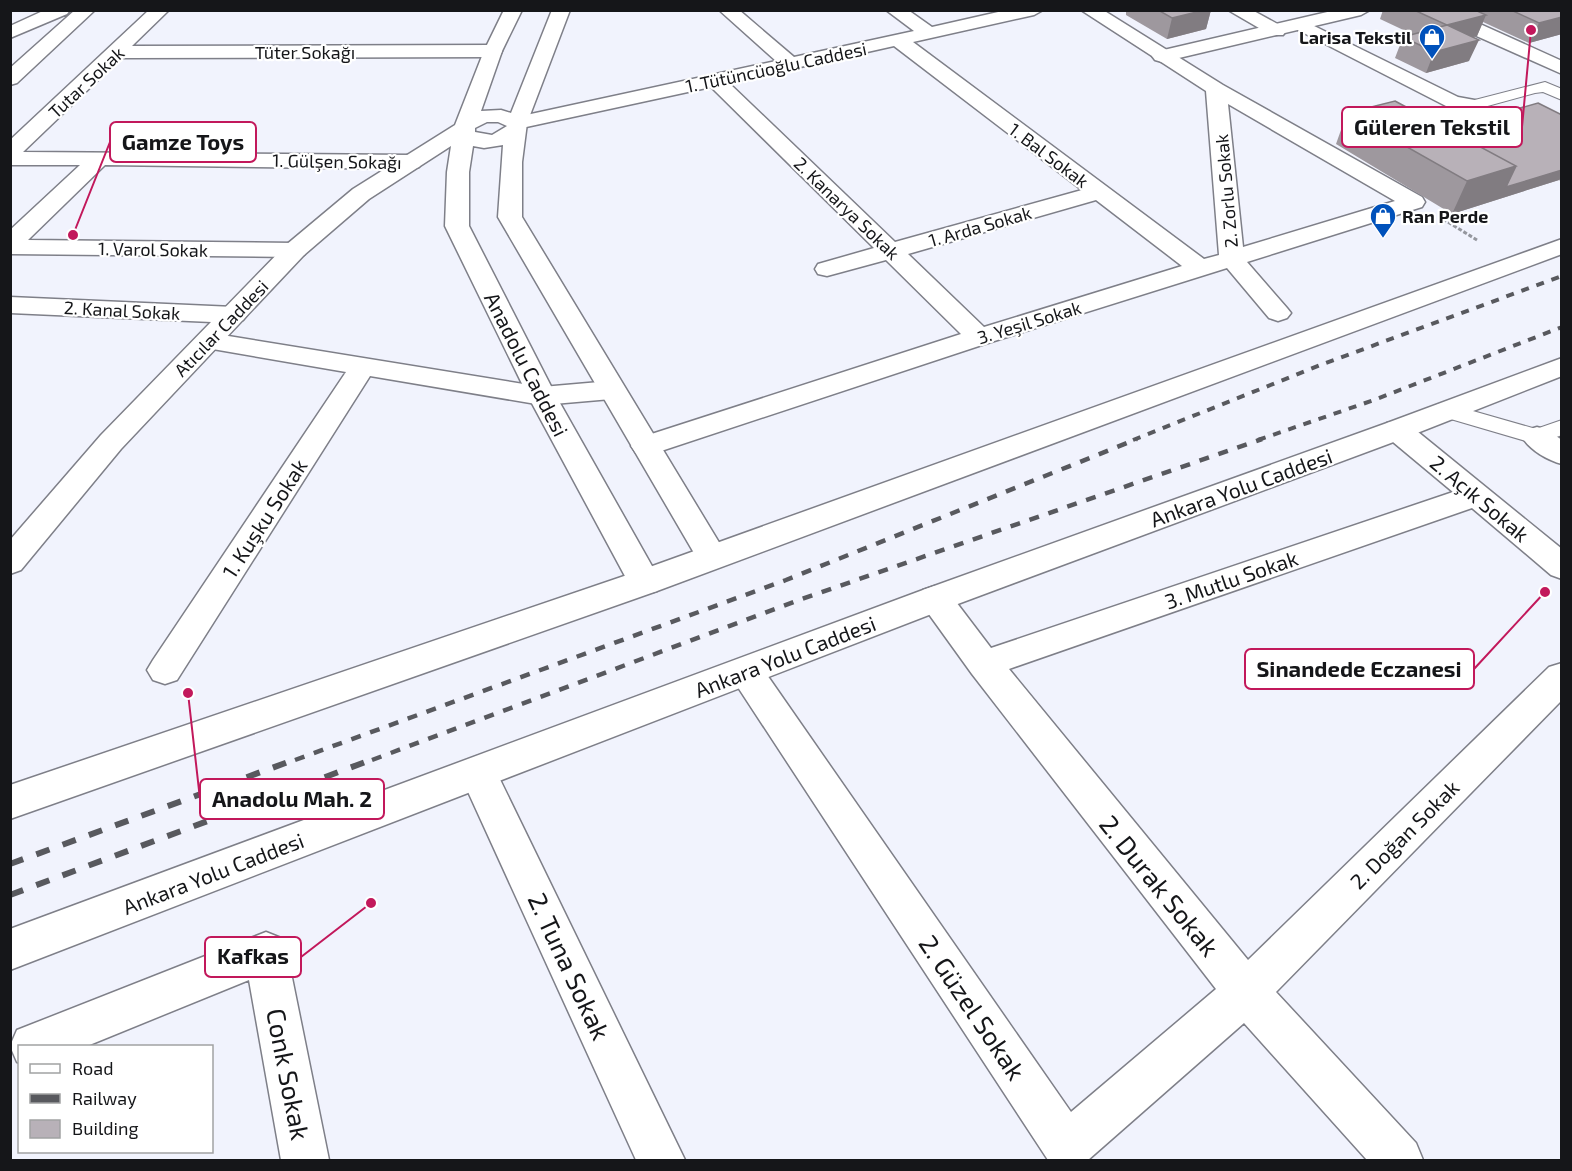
<svg xmlns="http://www.w3.org/2000/svg" width="1572" height="1171" font-family="'Exo 2',sans-serif">
	<rect width="100%" height="100%" fill="#f1f3fd"/>
	<g fill="none" stroke-linecap="round" stroke-linejoin="round">
		<g stroke="#7e7f88" stroke-width="2">
			<path id="lane" d="M1545,82l17,7v11l-19,-8 -8,1 -62,17 -8,-5 2,-3z
				M1445,403l91,26 26,-9v15l-25,9 -8,-2 -92,-27 -3,-5 3,-5z"/>
		</g>
		<g stroke="#7e7f88" stroke-width="3">
			<path id="street" d="M45,10h25l-3,4 -57,24v-12z
				M75,10h20l-78,73 -7,2v-17z
				M149,10h20l-37,36 361,-1 7,2 2,4 -2,4 -7,2 -372,1 -98,94 388,3 8,2 3,5 -3,5 -8,2 -306,-4 -77,75 267,3 9,2 3,5 -3,5 -9,2 -285,-3v-24l70,-65h-70v-25z
				M719,10h20l55,47 120,-26 -28,-21h22l24,17 75,-17h36l-9,5 -121,27 291,217 15,-4 -13,-164 -125,-81h22l120,75 199,112 3,5 -3,5 -175,55 40,46 4,5 -4,5 -9,3 -9,-3 -42,-50 -239,75 -342,113 -10,-3 -5,-7 5,-7 325,-105 -75,-74 -59,16 -9,-2 -3,-5 3,-5 56,-16 -163,-161 -194,42 -7,-2 -3,-4 3,-4 7,-2 259,-56zM894,46l188,144 -187,52 -166,-159zM1228,104l167,97 -152,46zM1096,200l86,66 -198,61 -76,-73z
				M1228,10h24l31,17 3,4 -3,4h-12z
				M1424,10h25l113,51v13l-135,-60z
				M1302,20l156,77 22,4 3,4 -3,4 -7,2 -27,-5 -150,-77 -3,-4 3,-4z
				M10,297l224,10 9,3 4,5 -4,5 -9,3 -224,-10z
				M210,333l332,54 69,-6 10,3 4,6 -4,6 -10,3 -69,6 -172,-29 -193,304 -12,4 -12,-4 -6,-10 6,-10 193,-288 -145,-25 -4,-6 4,-6z
				M1397,421l10,2 155,126v30l-11,-4 -79,-67 -463,161 239,291 301,-293 13,-4v37l-286,292 140,151 7,17h-56l-123,-137 -156,137h-40l-320,-488 6,-10 12,-4 12,4 313,450 145,-123 -244,-315 -54,-75 5,-9 12,-4 12,4 44,58 462,-156 -66,-55 -4,-7 4,-7z
				M1537,427l10,3 15,10v24c-15,-4 -32,-14 -40,-27l5,-7z
				M478,756l13,5 194,399h-49l-177,-388 6,-11z
				M266,932l15,6 6,15 42,207h-48l-32,-180 -162,66h-67v17l-3,-1 -7,-16 7,-16z"/>
		</g>
		<g stroke="#7e7f88" stroke-width="3">
			<path id="secondary" d="M504,10h18l-20,41 -21,60 20,-1 10,3 41,-103h18l-43,113 -5,39v55l201,332 5,8 -5,8 -11,4 -11,-4 -203,-348 5,-72 -19,3 -11,-2 -4,26v54l87,170 105,186 -4,9 -12,3 -12,-3 -105,-195 -83,-170 2,-54 4,-26 -82,53 -65,56 -183,194 -100,121 -11,4v-34l91,-105 185,-190 67,-56 102,-64 29,-74zM487,122h11l9,4 -15,9 -17,-3v-4z
				M1336,10h34l-9,5 -199,47 -7,-2 -3,-4 3,-4z"/>
		</g>
		<g stroke="#7e7f88" stroke-width="3">
			<path id="highway" d="M1562,239v15l-905,337 -647,228v-34l623,-212z
				M1562,358v18l-155,61 -460,171 -937,362v-41l913,-339 464,-167z"/>
		</g>
		<path stroke="#95979e" stroke-width="3" stroke-dasharray="4 2" stroke-linecap="butt" d="M1443,219l34,21"/>
		<use href="#lane" fill="#fff" fill-rule="evenodd"/>
		<use href="#street" fill="#fff" fill-rule="evenodd"/>
		<use href="#secondary" fill="#fff" fill-rule="evenodd"/>
		<use href="#highway" fill="#fff" fill-rule="evenodd"/>
		<path stroke="#58595e" stroke-width="4" stroke-dasharray="8 8" stroke-linecap="butt" d="M1133,440l190,-76 239,-88
			M1258,440l116,-40 188,-73"/>
		<path stroke="#58595e" stroke-width="4.5" stroke-dasharray="10 10" stroke-linecap="butt" d="M295,760l491,-180 351,-141
			M372,760l427,-160 463,-161"/>
		<path stroke="#58595e" stroke-width="6" stroke-dasharray="14 14" stroke-linecap="butt" d="M10,864l289,-106
			M10,895l366,-137"/>
	</g>
	<path fill="#9e989e" d="M1126,10h85l-5,19 -39,10 -41,-24z
		M1383,10h179v24l-33,9 -46,-21 -6,14 -5,1 -3,24 -43,12 -31,-15 8,-21 11,-2 -34,-16z
		M1347,113l111,22 11,-4 5,-10 88,-6v67l-3,-2 -107,34 -116,-70z"/>
	<path fill="#817c81" d="M1205,10h6l-5,19 -39,10 5,-21z
		M1486,15l-9,21 -39,10 9,-21z
		M1562,17v17l-33,9 10,-20z
		M1479,40l-10,21 -43,12 8,-21z
		M1516,166l46,4v6l-3,4 -107,34 15,-33z"/>
	<path fill="#b8b1b8" stroke="#817c81" stroke-width="1.5" d="M1158,10h47l-33,8z
		M1414,10h61l11,5 -39,10 32,15 -45,12 -31,-15 44,-12z
		M1511,10h51v7l-23,6z
		M1395,101l121,65 -49,15 -120,-68z
		M1538,103l24,12v55l-56,17 10,-21 -58,-31 27,-8 -11,-6z"/>
	<defs>
		<g id="shop-pin" transform="scale(1.35)"><path d="M0 17L-7.5 6A9.5 9.5 0 1 1 7.5 6Z" fill="#0051bb" stroke="#fff"/><path d="M-5-2.5h2.3a2.7 3.5 0 0 1 5.4 0H5L5.5 6h-11ZM-1.5-2.5h3a1.5 2.3 0 0 0-3 0Z" fill="#fff"/></g>
	</defs>
	<g fill-rule="evenodd">
		<use href="#shop-pin" x="1432" y="37"/>
		<use href="#shop-pin" x="1383" y="216"/>
	</g>
	<g text-anchor="middle" dominant-baseline="central" stroke-width="4.5" stroke-linejoin="round" paint-order="stroke">
		<g font-size="18" font-weight="bold" fill="#151619" stroke="#fff" text-anchor="end">
			<text x="1412" y="37">Larisa Tekstil</text>
			<text x="1402" y="216" text-anchor="start">Ran Perde</text>
		</g>
		<g font-size="18" fill="#151619" stroke="#fff">
			<text x="305" y="52">Tüter Sokağı</text>
			<text transform="translate(776 67) rotate(-12)">1. Tütüncüoğlu Caddesi</text>
			<text transform="translate(86 82) rotate(-43)">Tutar Sokak</text>
			<text transform="translate(1049 155) rotate(37)">1. Bal Sokak</text>
			<text transform="translate(337 161) rotate(1)">1. Gülşen Sokağı</text>
			<text transform="translate(1226 191) rotate(-95)">2. Zorlu Sokak</text>
			<text transform="translate(847 208) rotate(44)">2. Kanarya Sokak</text>
			<text transform="translate(980 226) rotate(-16)">1. Arda Sokak</text>
			<text transform="translate(153 249) rotate(1)">1. Varol Sokak</text>
			<text transform="translate(122 310) rotate(3)">2. Kanal Sokak</text>
			<text transform="translate(1029 322) rotate(-17)">3. Yeşil Sokak</text>
			<text transform="translate(221 328) rotate(-46)">Atıcılar Caddesi</text>
		</g>
		<g font-size="21" fill="#151619" stroke="#fff">
			<text transform="translate(527 364) rotate(63)">Anadolu Caddesi</text>
			<text transform="translate(1241 487) rotate(-20)">Ankara Yolu Caddesi</text>
			<text transform="translate(1480 498) rotate(40)">2. Açık Sokak</text>
			<text transform="translate(264 518) rotate(-57)">1. Kuşku Sokak</text>
			<text transform="translate(1231 579) rotate(-19)">3. Mutlu Sokak</text>
			<text transform="translate(785 656) rotate(-21)">Ankara Yolu Caddesi</text>
			<text transform="translate(1404 834) rotate(-45)">2. Doğan Sokak</text>
			<text transform="translate(213 873) rotate(-21)">Ankara Yolu Caddesi</text>
		</g>
		<g font-size="26" fill="#151619" stroke="#fff">
			<text transform="translate(1160 885) rotate(51)">2. Durak Sokak</text>
			<text transform="translate(570 966) rotate(65)">2. Tuna Sokak</text>
			<text transform="translate(973 1007) rotate(56)">2. Güzel Sokak</text>
			<text transform="translate(289 1074) rotate(79)">Conk Sokak</text>
		</g>
	</g>
	<path fill="none" stroke="#c2185b" stroke-width="2" d="M1531 30L1522 127M73 235L110 142M1545 592L1474 669M188 693L200 799M371 903L301 957"/>
	<g fill="#c2185b" stroke="#fff" stroke-width="2">
		<circle cx="1531" cy="30" r="6"/>
		<circle cx="73" cy="235" r="6"/>
		<circle cx="1545" cy="592" r="6"/>
		<circle cx="188" cy="693" r="6"/>
		<circle cx="371" cy="903" r="6"/>
	</g>
	<g fill="#fff" stroke="#c2185b" stroke-width="2">
		<rect x="1342" y="107" width="180" height="40" rx="6"/>
		<rect x="110" y="122" width="146" height="40" rx="6"/>
		<rect x="1245" y="649" width="229" height="40" rx="6"/>
		<rect x="200" y="779" width="184" height="40" rx="6"/>
		<rect x="205" y="937" width="96" height="40" rx="6"/>
	</g>
	<g font-size="22" text-anchor="middle" font-weight="bold" fill="#151619">
		<text x="1432" y="135">Güleren Tekstil</text>
		<text x="183" y="150">Gamze Toys</text>
		<text x="1359" y="677">Sinandede Eczanesi</text>
		<text x="292" y="807">Anadolu Mah. 2</text>
		<text x="253" y="964">Kafkas</text>
	</g>
	<rect width="1572" height="1171" fill="none" stroke="#151619" stroke-width="24"/>
	<rect x="18" y="1045" width="195" height="108" fill="#ffffff" stroke="#a1a2a3" stroke-width="1.5"/>
	<rect x="30" y="1064" width="30" height="9" fill="#ffffff" stroke="#a1a2a3" stroke-width="1.5"/>
	<text x="72" y="1075" font-size="18" fill="#151619">Road</text>
	<rect x="30" y="1094" width="30" height="9" fill="#58595e" stroke="#a1a2a3" stroke-width="1.5"/>
	<text x="72" y="1105" font-size="18" fill="#151619">Railway</text>
	<rect x="30" y="1120" width="30" height="18" fill="#b8b1b8" stroke="#a1a2a3" stroke-width="1.5"/>
	<text x="72" y="1135" font-size="18" fill="#151619">Building</text>
</svg>
